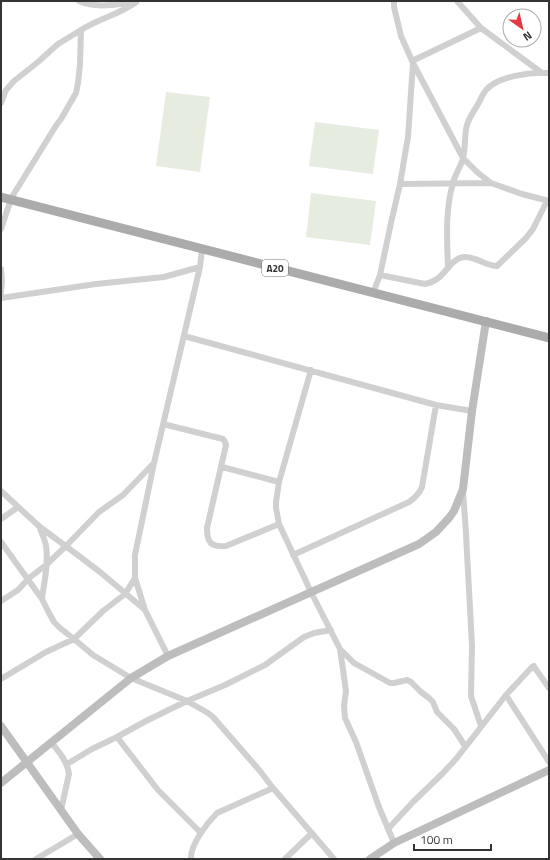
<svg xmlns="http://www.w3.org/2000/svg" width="550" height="860" font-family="'Titillium Web',sans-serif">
	<rect width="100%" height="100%" fill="#fff"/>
	<path fill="#e6ecdf" d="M166,92l44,5 -10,75 -44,-6z
		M315,122l64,8 -6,44 -64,-8z
		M311,193l65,8 -6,44 -64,-8z"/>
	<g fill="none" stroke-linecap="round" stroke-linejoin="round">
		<path stroke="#d0d0d0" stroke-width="6" d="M79,1c18,8 38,3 56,1
			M394,1v6l7,29 12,27 50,95 14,14 14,11 31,11 27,7
			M457,1l24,27 61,45
			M412,61l69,-33
			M1,103l5,-13 8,-9 24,-19 20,-18 23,-14
			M400,184l91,-1
			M1,229l8,-24 1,-5 31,-50 16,-26 4,-5 15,-26 2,-10 2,-19 1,-34c18,-12 38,-15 55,-28
			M448,268c-1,-28 -3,-58 5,-85 2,-9 8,-16 10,-25 3,-11 1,-23 4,-33 2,-7 6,-13 10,-19 3,-5 5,-11 9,-16 12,-14 45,-18 63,-17
			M1,269l1,12 -1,12
			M380,275l45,9c5,-1 8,-2 12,-5 9,-6 15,-21 27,-22 11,-1 22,9 33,9l29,-28 7,-9 14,-28
			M373,293l7,-18 11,-52 9,-39 8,-47 5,-74
			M1,298l95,-14 68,-7 36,-10
			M184,336l252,69 36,6
			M311,370l-32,112 -3,20v6l3,16 32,68 29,57 6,42 -2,15 1,12 11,24 23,65 15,36
			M163,424l60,15 2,3 1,3 -19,83c0,15 4,19 19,18l53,-22
			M222,467l57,15
			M1,491l39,36 35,26 25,19 44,37
			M463,491l3,43 6,112 -1,50 10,30
			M1,519l17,-12
			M40,528c2,6 5,12 6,18 3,17 -2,36 -4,53
			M1,542l41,57 7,14 5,9 6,6 14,11 29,-28 22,-17 10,-16
			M293,555l116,-53c6,-4 10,-8 13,-15l14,-82
			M1,601l17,-11 10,-11 19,-15 19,-18 33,-34 24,-17 30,-31
			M341,650l13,13 36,20h4l13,-3 4,2 10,10 8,6 4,4 4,10 17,17 11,17
			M168,656l-23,-46 -10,-32v-23l19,-92 46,-196 2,-18
			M1,679l45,-27 28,-13 19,16 38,23 56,23 21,12 5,4 47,54 13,17 61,71
			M506,695l43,67
			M117,737l41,53 43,43
			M51,742c7,9 17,20 18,32l-8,36
			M67,764l25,-15 25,-12 29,-16 41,-20 38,-16 40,-20 39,-28 10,-4 17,-3
			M388,829l25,-27 29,-28 14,-15 50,-64 26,-28 2,-1 1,2 14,20
			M36,859l42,-25
			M191,859c-1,-14 16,-36 26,-46l56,-25
			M285,859l27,-26"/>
		<path stroke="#bdbdbd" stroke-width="8" d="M1,726l77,108 22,25
			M1,783l130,-105 37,-22 251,-112 17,-12 13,-14 5,-7 9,-22 9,-78 14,-90
			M370,859l24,-16 155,-73"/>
		<path stroke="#ababab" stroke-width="9" d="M1,197l548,141"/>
	</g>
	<g text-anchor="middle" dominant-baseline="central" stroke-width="4" stroke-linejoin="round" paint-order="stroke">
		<rect fill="#fff" stroke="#707070" stroke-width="1" x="262" y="260" width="26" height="16" rx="3"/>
		<g font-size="10" font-weight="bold" fill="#333">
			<text x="275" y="268">A20</text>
		</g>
	</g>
	<rect width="550" height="860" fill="none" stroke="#333333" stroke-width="4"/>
	<g transform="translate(522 28) rotate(146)"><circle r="19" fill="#ffffff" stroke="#adadad"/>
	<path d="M0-3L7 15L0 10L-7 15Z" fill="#e63946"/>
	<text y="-6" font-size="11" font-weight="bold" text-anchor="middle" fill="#333333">N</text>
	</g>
	<path d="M414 844v6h77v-6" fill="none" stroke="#333333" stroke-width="2"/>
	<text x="420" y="844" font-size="12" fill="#333333" stroke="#ffffff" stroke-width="3" paint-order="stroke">100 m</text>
</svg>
